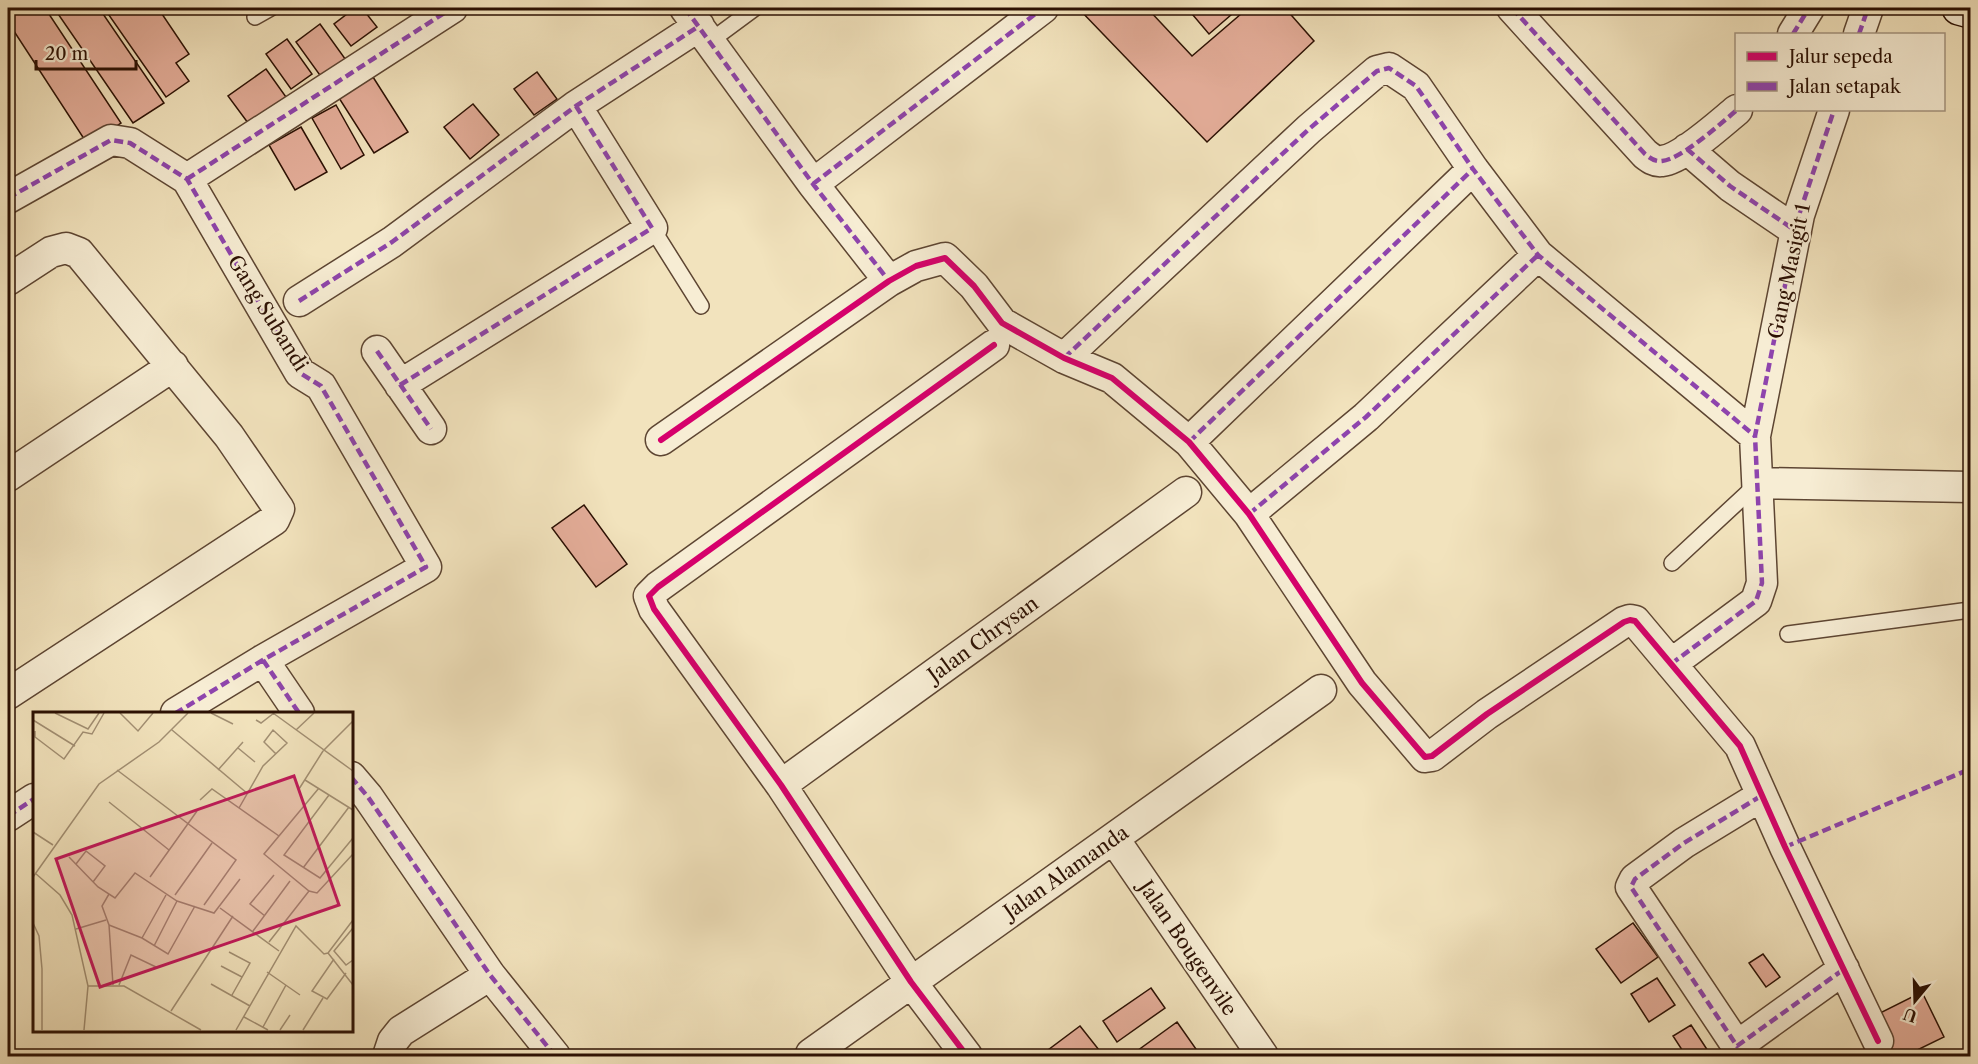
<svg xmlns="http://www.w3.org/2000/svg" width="1978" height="1064" font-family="'Libre Caslon Text',serif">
	<rect width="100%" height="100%" fill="#f2e3bd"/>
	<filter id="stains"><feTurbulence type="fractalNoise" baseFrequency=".00333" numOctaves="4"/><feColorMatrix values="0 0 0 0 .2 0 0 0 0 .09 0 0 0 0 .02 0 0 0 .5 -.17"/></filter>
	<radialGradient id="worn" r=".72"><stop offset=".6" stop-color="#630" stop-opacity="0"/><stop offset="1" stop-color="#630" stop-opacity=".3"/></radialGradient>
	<path fill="#e4ad99" stroke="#2b1003" stroke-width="1.5" d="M8,8h37l76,115 -33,22 -80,-123z
		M54,8h45l65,95 -31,20z
		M104,8h54l31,46 -13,9 13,18 -23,16z
		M355,8h7l15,19 -26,19 -17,-22z
		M1078,8h69l45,48 56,-48h37l29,33 -107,101z
		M1187,8h52l-30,26z
		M320,24l31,43 -24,18 -31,-43z
		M287,39l25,35 -21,15 -25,-35z
		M266,69l20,28 -38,26 -20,-27z
		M537,72l20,27 -23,16 -20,-26z
		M373,77l35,55 -34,21 -35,-55z
		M473,104l26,31 -29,24 -26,-32z
		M336,105l28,50 -23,14 -29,-51z
		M301,127l26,45 -32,18 -26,-45z
		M584,505l43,59 -31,23 -44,-59z
		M1633,923l25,34 -37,26 -25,-34z
		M1763,954l17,23 -14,10 -17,-24z
		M1657,978l18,27 -26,17 -18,-28z
		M1151,988l14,20 -48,34 -14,-21z
		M1922,992l22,45 -39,19h-11l-20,-40z
		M1177,1022l19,27 -10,7h-56z
		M1691,1025l19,29 -4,2h-20l-13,-20z
		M1080,1026l23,29 -63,1z"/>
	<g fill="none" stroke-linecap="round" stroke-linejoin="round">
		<g stroke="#5d4532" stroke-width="18">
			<path id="service" d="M255,17l16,-9
				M709,42l46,-34
				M652,228l49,78
				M1672,563l84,-78
				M1788,634l182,-24"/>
		</g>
		<g stroke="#5d4532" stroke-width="33">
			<path id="minor" d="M685,8l128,176 76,97
				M1512,8l133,146c5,4 10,8 17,7 20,-2 59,-38 75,-51
				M1793,34l16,-26
				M1859,34l9,-26
				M1687,149l43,37 66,45
				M187,179l265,-171
				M813,184l230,-176
				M8,198l103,-58 19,3 57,36 113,194 21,13 105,181 -163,93 -87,53
				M8,280l43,-28 15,-4 13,5 150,183 50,73 -5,11 -266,174
				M299,301l93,-59 184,-136 123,-80
				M377,351l54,78
				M1064,358l245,-229 68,-58 12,-3 27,18 57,83 65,86 217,181
				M400,385l252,-157 -76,-122
				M661,440l228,-159 27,-15 29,-8 29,28 28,37 62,35 48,20 77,64 60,72 113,169 63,74 7,-1 55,-42 137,-92 6,-2 5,1 105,125 45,101 93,194
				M1189,442l284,-273
				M8,476l165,-110
				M1758,483l212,4
				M1249,514l117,-97 172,-162
				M263,660l36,53
				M1671,664l81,-60 4,-3 6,-18 -7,-147 44,-221 35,-105
				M351,777l17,20 122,178 65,81
				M781,785l405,-293
				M1761,796l-77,47 -49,36 -4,8 106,159 107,-77
				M8,816l26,-17
				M1114,839l149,217
				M811,1054l510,-364
				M388,1056l5,-15 8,-10 89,-56
				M967,1056l-56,-74 -130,-197 -127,-176 -5,-13 9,-9 336,-242"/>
		</g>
		<g stroke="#2b1003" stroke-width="36">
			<path id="secondary" d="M1959,8l11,3"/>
		</g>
		<use href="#service" stroke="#f7edd4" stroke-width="15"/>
		<use href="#minor" stroke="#f7edd4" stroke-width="30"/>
		<use href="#secondary" stroke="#f7edd4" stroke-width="33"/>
		<path stroke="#8e44ad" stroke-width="4.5" stroke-dasharray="9 4.5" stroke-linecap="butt" d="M685,8l128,176 76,97
			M1512,8l133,146c5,4 10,8 17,7 20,-2 59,-38 75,-51
			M1793,34l16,-26
			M1859,34l9,-26
			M1687,149l43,37 66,45
			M187,179l265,-171
			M813,184l230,-176
			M8,198l103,-58 19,3 57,36 113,194 21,13 105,181 -163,93 -87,53
			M299,301l93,-59 184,-136 123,-80
			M377,351l54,78
			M1064,358l245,-229 68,-58 12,-3 27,18 57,83 65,86 217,181
			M400,385l252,-157 -76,-122
			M1189,442l284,-273
			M1249,514l117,-97 172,-162
			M263,660l36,53
			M1671,664l81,-60 4,-3 6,-18 -7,-147 44,-221 35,-105
			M351,777l17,20 122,178 65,81
			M1761,796l-77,47 -49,36 -4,8 106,159 107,-77
			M8,816l26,-17
			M1785,847l185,-78"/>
		<g stroke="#f7edd4" stroke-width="10">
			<path id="cycleway" d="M661,440l228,-159 27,-15 29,-8 29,28 28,37 62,35 48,20 77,64 60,72 113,169 63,74 7,-1 55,-42 137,-92 6,-2 5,1 105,125 45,101 93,194
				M967,1056l-56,-74 -130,-197 -127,-176 -5,-13 9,-9 336,-242"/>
		</g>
		<use href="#cycleway" stroke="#d6006c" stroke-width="6"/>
	</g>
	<g text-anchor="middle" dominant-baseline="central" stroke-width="4.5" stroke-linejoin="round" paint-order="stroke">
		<g font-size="20" fill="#2b1003" stroke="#f7edd4">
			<text transform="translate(1789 271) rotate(-78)">Gang Masigit 1</text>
			<text transform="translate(268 313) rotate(58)">Gang Subandi</text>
			<text transform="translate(983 639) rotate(-36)">Jalan Chrysan</text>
			<text transform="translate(1066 872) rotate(-35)">Jalan Alamanda</text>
			<text transform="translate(1188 948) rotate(56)">Jalan Bougenvile</text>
		</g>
	</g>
	<g transform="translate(33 712)">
		<rect width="320" height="320" fill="#f2e3bd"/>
		<path fill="none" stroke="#a28f73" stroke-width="1.5" d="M22,1l33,16 11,-16M87,1l18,18 15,-18M178,1l22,11M240,1l80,58M0,8l42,26M223,8l5,3 13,-10M139,18l76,64M263,18l18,-17M2,19v6l29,22 19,-27 9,2 12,-21M205,36l17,14M84,58l119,90 -32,45M185,58l25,-28M272,68l48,30M286,76l-55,66 45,37 8,2 36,-39M266,77l24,-38 30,-30M296,83l-45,60 36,23 33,-40M167,88l12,-11 67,47M76,90l60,48M206,96l24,-42 23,-22 1,-1 -14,-13 -9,12 12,12M0,120l20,13M36,145l29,30 17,11 20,-25 42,28 37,12 26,-34M43,152l10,-13 19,15 -12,16M270,156l46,-61M2,161l25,22 12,20 16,71 -4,44M0,165l66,-93 60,-42 29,-29M117,165l47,-66M76,182l-7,12 7,19 4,60M142,183l37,-52M187,196l59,43M232,204l-15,-12 24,-29M320,208l-25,33 25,32M0,211l6,13 3,33v61M76,213l33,13 26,16 27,-48M320,216l-19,23 12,14 7,-5M43,217l30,-9M220,219l37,-50M109,226l24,-43M236,230l40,-51M121,234l23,-45M196,240l21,11 -18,32M301,247l-22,32 15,8 19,-26M188,254l21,11M234,260l33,23M178,272l39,22M86,273l12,-30 25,12M55,274h36l77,44M138,299l62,-95M211,305l24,13M230,315l23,-42M203,318l60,-104 28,28 4,-1M247,318l10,-15M270,318l20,-32"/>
		<path fill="#c2185b" fill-opacity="0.15" stroke="#c2185b" stroke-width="3" d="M261,64l45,129 -239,82 -44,-128z"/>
		<rect width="320" height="320" fill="none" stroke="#2b1003" stroke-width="3"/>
	</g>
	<rect width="1978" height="1064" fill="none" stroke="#f2e3bd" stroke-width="30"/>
	<rect x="9" y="9" width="1960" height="1046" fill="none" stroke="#2b1003" stroke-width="3"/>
	<rect x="15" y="15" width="1948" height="1034" fill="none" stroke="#2b1003" stroke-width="1.5"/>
	<rect x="1735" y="33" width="210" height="78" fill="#f7edd4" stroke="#a59580" stroke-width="1.5"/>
	<rect x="1747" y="52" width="30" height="9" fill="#d6006c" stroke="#a59580" stroke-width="1.5"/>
	<text x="1789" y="63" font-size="18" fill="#2b1003">Jalur sepeda</text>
	<rect x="1747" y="82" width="30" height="9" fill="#8e44ad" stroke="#a59580" stroke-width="1.5"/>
	<text x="1789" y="93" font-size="18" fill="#2b1003">Jalan setapak</text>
	<g transform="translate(1915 1001) rotate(199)" stroke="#f7edd4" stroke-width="4.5" paint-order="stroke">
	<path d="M0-4.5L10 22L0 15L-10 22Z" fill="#2b1003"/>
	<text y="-9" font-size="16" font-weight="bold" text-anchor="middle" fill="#2b1003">U</text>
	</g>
	<path d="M36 60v9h100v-9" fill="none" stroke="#2b1003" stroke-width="3"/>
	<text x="45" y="60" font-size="18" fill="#2b1003" stroke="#f7edd4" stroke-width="4.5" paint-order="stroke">20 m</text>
	<rect width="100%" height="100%" filter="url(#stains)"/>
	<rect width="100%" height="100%" fill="url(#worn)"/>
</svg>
